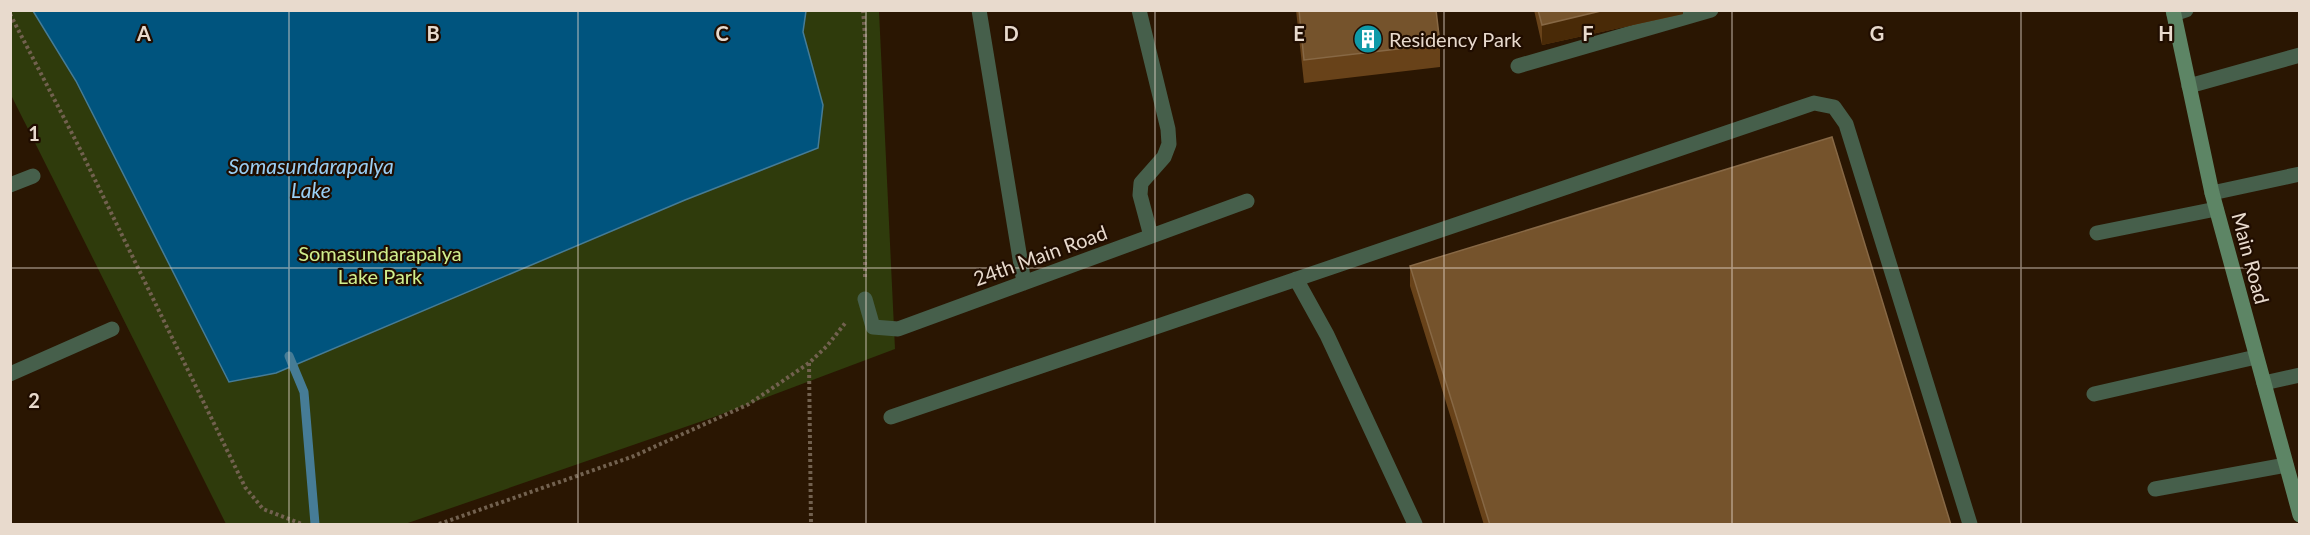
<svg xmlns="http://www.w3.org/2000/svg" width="2310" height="535" font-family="Lato,sans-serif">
	<rect width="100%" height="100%" fill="#2a1602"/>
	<path fill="#2f3b0c" d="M11,11h868l16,338 -181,68 -309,107h-179l-215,-429z"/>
	<path fill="#00547e" stroke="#467c96" stroke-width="1.5" d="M33,11h773l-3,21 20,73 -5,43 -133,52 -409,173 -47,9 -153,-301z"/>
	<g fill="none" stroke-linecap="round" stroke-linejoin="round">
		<path stroke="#467c96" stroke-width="9" d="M289,356l15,36 11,132"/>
		<path stroke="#72614f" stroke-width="4" stroke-dasharray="3 3" stroke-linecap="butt" d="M863,10l2,26v241
			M10,14l68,131 167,342 18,22 39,15
			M809,363l2,161
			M439,524l195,-68 115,-52 60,-41 18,-17 19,-24"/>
		<path stroke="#465f4b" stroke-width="15" d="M1296,279l31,56 88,189
			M891,417l923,-314 20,4 12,17 124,400"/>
		<path stroke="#465f4b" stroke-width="15" d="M979,10l45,273
			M1139,10l29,119 1,15 -5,13 -23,26 -1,12 11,41
			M2174,14l12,-4
			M1518,66l193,-56
			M2189,86l111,-31
			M10,185l23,-9
			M2212,193l88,-19
			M2097,233l119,-24
			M865,299l8,28 25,2 349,-128
			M10,374l102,-45
			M2264,383l36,-8
			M2094,394l162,-37
			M2155,489l131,-24"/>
		<path stroke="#5d8565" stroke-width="15" d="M2173,10l39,183 88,322"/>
	</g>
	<path fill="#684219" d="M1296,10h140l4,34v23l-136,16z
		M1534,10h149v4l-141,31z
		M1410,266l541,259h-467l-74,-239z"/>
	<path fill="#492a07" d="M1605,10h78v4l-141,31v-20z"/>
	<path fill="#75532c" stroke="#876845" stroke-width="1.5" d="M1299,10h137l4,34 -136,16z
		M1538,10h67l-63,15z
		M1832,137l119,388h-461l-80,-259z"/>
	<path fill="none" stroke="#e8dacd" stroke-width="1.5" stroke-opacity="0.55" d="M289,10v514M578,10v514M866,10v514M1155,10v514M1444,10v514M1732,10v514M2021,10v514M10,268h2290"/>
	<defs>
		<g id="building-disc" transform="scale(1.5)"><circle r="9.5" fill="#0f9aa8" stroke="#200d00"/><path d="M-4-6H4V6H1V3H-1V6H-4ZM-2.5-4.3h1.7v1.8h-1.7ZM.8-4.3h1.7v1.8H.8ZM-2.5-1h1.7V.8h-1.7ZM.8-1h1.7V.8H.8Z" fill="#fff"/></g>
	</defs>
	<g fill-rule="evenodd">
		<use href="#building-disc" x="1368" y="39"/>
	</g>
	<g text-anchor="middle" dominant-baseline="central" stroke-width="4.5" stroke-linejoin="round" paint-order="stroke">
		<g font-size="20" fill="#e8dacd" stroke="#200d00" text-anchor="start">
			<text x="1389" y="39">Residency Park</text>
		</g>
		<g font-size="20" fill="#d1ef8d" stroke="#200d00">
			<text x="380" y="253">Somasundarapalya<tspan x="380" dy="23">Lake Park</tspan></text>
		</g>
		<g font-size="20" fill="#e8dacd" stroke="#200d00">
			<text transform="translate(1040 255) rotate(-20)">24th Main Road</text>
			<text transform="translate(2251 258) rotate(75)">Main Road</text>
		</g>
		<g font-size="21" font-style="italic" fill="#99cef4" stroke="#200d00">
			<text x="311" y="165">Somasundarapalya<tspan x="311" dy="24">Lake</tspan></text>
		</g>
	</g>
	<g font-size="20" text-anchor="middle" font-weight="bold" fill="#e8dacd" stroke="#200d00" stroke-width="4.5" stroke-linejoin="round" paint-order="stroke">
		<text x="144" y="41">A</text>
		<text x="433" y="41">B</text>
		<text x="722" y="41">C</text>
		<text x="1011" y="41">D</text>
		<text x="1299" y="41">E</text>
		<text x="1588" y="41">F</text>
		<text x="1877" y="41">G</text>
		<text x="2166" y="41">H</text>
		<text x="34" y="141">1</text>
		<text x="34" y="408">2</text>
	</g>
	<rect width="2310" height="535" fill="none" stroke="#e8dacd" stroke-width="24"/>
</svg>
